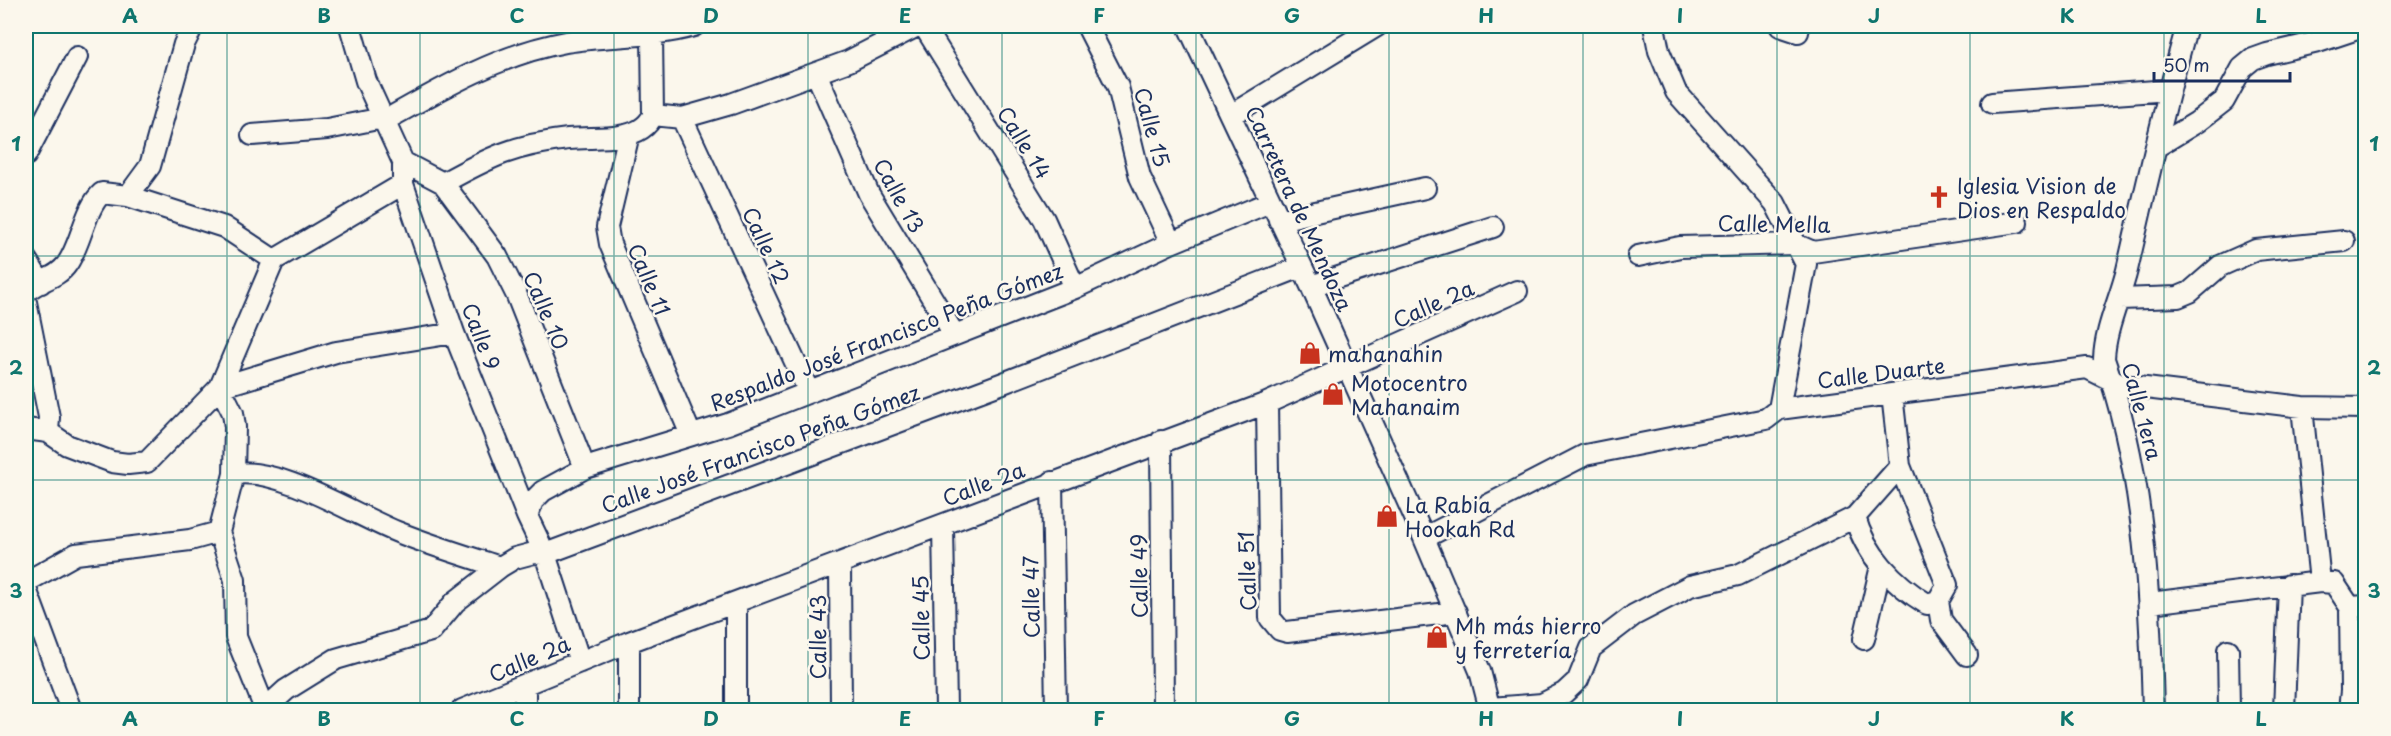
<svg xmlns="http://www.w3.org/2000/svg" width="2391" height="736" font-family="'Playpen Sans',sans-serif">
	<rect width="100%" height="100%" fill="#fbf7ec"/>
	<filter id="ink" filterUnits="userSpaceOnUse"><feTurbulence type="fractalNoise" baseFrequency=".0167" numOctaves="2"/><feDisplacementMap in="SourceGraphic" scale="12" xChannelSelector="R" yChannelSelector="G"/><feConvolveMatrix kernelMatrix="1 2 1 2 8 2 1 2 1" color-interpolation-filters="sRGB"/></filter>
	<g filter="url(#ink)">
		<g fill="none" stroke-linecap="round" stroke-linejoin="round">
			<g stroke="#1b2f5e" stroke-width="24">
				<path id="minor" d="M350,26l16,55 37,81v22l51,149 73,183 18,38 35,108
					M924,26l120,193 31,69
					M1087,26l31,61 22,90 31,66
					M1188,26l123,260 113,252 56,133 10,39
					M1654,26l5,25 17,41 99,111 31,61 -27,145
					M1780,26l18,6
					M652,34l1,81
					M816,73l53,121 85,140
					M1992,103l177,-13
					M1231,115l146,-89
					M682,118l127,274
					M384,121c58,-33 116,-67 182,-79 42,-7 87,-4 128,-16
					M629,134l-22,93 3,17 81,191
					M252,135l75,-6 56,-11
					M2156,147l41,-25 27,-21 18,-33 11,-9 14,-5 51,-12 48,-16
					M26,155l51,-98
					M403,162l40,21c47,-26 71,-38 125,-44 17,-2 35,0 52,-3 14,-2 27,-7 33,-21l29,3 49,-14 118,-43 68,-35
					M443,183l54,73 20,40 68,172
					M128,196l22,-30 34,-122 9,-18
					M1279,220l146,-32
					M1638,256l42,-9 115,-3 18,8 204,-30
					M26,259l15,24
					M1311,286l182,-59
					M26,292c12,-12 31,-13 41,-28 14,-19 18,-56 35,-71l26,3 96,31 50,33
					M2120,299l58,-2 12,-5 30,-26 36,-16 88,-9
					M26,302l23,115 -1,15
					M1267,403l3,215 10,12 7,2 169,-20
					M2302,407l18,175 14,1 16,24
					M26,429l22,3 19,13 45,17 16,2 19,-2 73,-75 116,-35 118,-19
					M1161,441l2,269
					M234,474c45,-8 122,42 166,59 33,13 66,23 100,34
					M1052,482l4,228
					M527,516l6,-15 10,-10 42,-23 143,-44 347,-136 96,-45 99,-41
					M1855,517c10,37 39,67 72,87l11,-3 9,-16 -47,-119 -8,-72
					M943,525l3,185
					M1424,538l161,-83 181,-36 13,-10 308,-41 34,17 181,22 64,1
					M840,563l1,147
					M26,582l50,-28 114,-14 29,-8
					M26,589l45,121
					M1938,601l3,19 26,35
					M2150,603l170,-21
					M736,604v106
					M1864,639l17,-73
					M629,642v68
					M2228,650l1,60
					M525,686v24
					M1490,708l52,-4 22,-11 14,-13 13,-32 43,-33 56,-29 48,-11 117,-58 45,-51
					M265,709l-29,-72 -1,-57 -16,-48 15,-58 1,-47 -2,-14 -13,-26 54,-127 129,-76
					M264,710l22,-20 50,-31 95,-28 24,-29 45,-35 15,-9 19,-5 11,1 458,-171 298,-116
					M462,710l167,-68 638,-239 250,-112
					M2153,710c-3,-118 -9,-239 -49,-351 1,-30 16,-60 23,-89 19,-82 37,-164 60,-244
					M2284,710l5,-125
					M2349,710l2,-19 -1,-84 16,-1"/>
			</g>
			<use href="#minor" stroke="#fbf7ec" stroke-width="20"/>
		</g>
	</g>
	<path fill="none" stroke="#0f766e" stroke-width="1.5" stroke-opacity="0.55" d="M227,26v684M420,26v684M614,26v684M808,26v684M1002,26v684M1196,26v684M1389,26v684M1583,26v684M1777,26v684M1970,26v684M2164,26v684M26,256h2340M26,480h2340"/>
	<defs>
		<g id="church-bare" transform="scale(1.8)"><path d="M-1.2-6h2.4v3.5h3.3v2.4h-3.3V6h-2.4V-.1h-3.3v-2.4h3.3Z" fill="#c8321e" stroke="#fbf7ec" stroke-width="2.5" paint-order="stroke"/></g>
		<g id="shop-bare" transform="scale(1.8)"><path d="M-5-2.5h2.3a2.7 3.5 0 0 1 5.4 0H5L5.5 6h-11ZM-1.5-2.5h3a1.5 2.3 0 0 0-3 0Z" fill="#c8321e" stroke="#fbf7ec" stroke-width="2.5" paint-order="stroke"/></g>
	</defs>
	<g fill-rule="evenodd">
		<use href="#church-bare" x="1939" y="197"/>
		<use href="#shop-bare" x="1310" y="353"/>
		<use href="#shop-bare" x="1333" y="394"/>
		<use href="#shop-bare" x="1387" y="516"/>
		<use href="#shop-bare" x="1437" y="637"/>
	</g>
	<g text-anchor="middle" dominant-baseline="central" stroke-width="5" stroke-linejoin="round" paint-order="stroke">
		<g font-size="21" fill="#1b2f5e" stroke="#fbf7ec">
			<text transform="translate(1153 127) rotate(75)">Calle 15</text>
			<text transform="translate(1025 142) rotate(58)">Calle 14</text>
			<text transform="translate(900 195) rotate(61)">Calle 13</text>
			<text transform="translate(1300 208) rotate(65)">Carretera de Mendoza</text>
			<text transform="translate(1774 223) rotate(1)">Calle Mella</text>
			<text transform="translate(767 245) rotate(65)">Calle 12</text>
			<text transform="translate(650 279) rotate(67)">Calle 11</text>
			<text transform="translate(1433 303) rotate(-24)">Calle 2a</text>
			<text transform="translate(547 310) rotate(67)">Calle 10</text>
			<text transform="translate(482 336) rotate(69)">Calle 9</text>
			<text transform="translate(886 336) rotate(-21)">Respaldo José Francisco Peña Gómez</text>
			<text transform="translate(1881 372) rotate(-7)">Calle Duarte</text>
			<text transform="translate(2143 411) rotate(75)">Calle 1era</text>
			<text transform="translate(760 448) rotate(-20)">Calle José Francisco Peña Gómez</text>
			<text transform="translate(983 483) rotate(-21)">Calle 2a</text>
			<text transform="translate(1246 571) rotate(-92)">Calle 51</text>
			<text transform="translate(1138 576) rotate(-91)">Calle 49</text>
			<text transform="translate(1030 597) rotate(-91)">Calle 47</text>
			<text transform="translate(920 618) rotate(-91)">Calle 45</text>
			<text transform="translate(817 637) rotate(-90)">Calle 43</text>
			<text transform="translate(529 658) rotate(-23)">Calle 2a</text>
		</g>
		<g font-size="21" fill="#1b2f5e" stroke="#fbf7ec" text-anchor="start">
			<text x="1957" y="185">Iglesia Vision de<tspan x="1957" dy="24">Dios en Respaldo</tspan></text>
			<text x="1328" y="353">mahanahin</text>
			<text x="1351" y="382">Motocentro<tspan x="1351" dy="24">Mahanaim</tspan></text>
			<text x="1405" y="504">La Rabia<tspan x="1405" dy="24">Hookah Rd</tspan></text>
			<text x="1455" y="625">Mh más hierro<tspan x="1455" dy="24">y ferretería</tspan></text>
		</g>
	</g>
	<rect width="2391" height="736" fill="none" stroke="#fbf7ec" stroke-width="66"/>
	<path d="M2154 72v9h136v-9" fill="none" stroke="#1b2f5e" stroke-width="3"/>
	<text x="2163" y="72" font-size="18" fill="#1b2f5e" stroke="#fbf7ec" stroke-width="4.5" paint-order="stroke">50 m</text>
	<rect x="33" y="33" width="2325" height="670" fill="none" stroke="#0f766e" stroke-width="2"/>
	<g font-size="20" text-anchor="middle" font-weight="bold" fill="#0f766e">
		<text x="130" y="23">A</text>
		<text x="324" y="23">B</text>
		<text x="517" y="23">C</text>
		<text x="711" y="23">D</text>
		<text x="905" y="23">E</text>
		<text x="1099" y="23">F</text>
		<text x="1292" y="23">G</text>
		<text x="1486" y="23">H</text>
		<text x="1680" y="23">I</text>
		<text x="1874" y="23">J</text>
		<text x="2067" y="23">K</text>
		<text x="2261" y="23">L</text>
		<text x="16" y="151">1</text>
		<text x="2374" y="151">1</text>
		<text x="16" y="375">2</text>
		<text x="2374" y="375">2</text>
		<text x="16" y="598">3</text>
		<text x="2374" y="598">3</text>
		<text x="130" y="726">A</text>
		<text x="324" y="726">B</text>
		<text x="517" y="726">C</text>
		<text x="711" y="726">D</text>
		<text x="905" y="726">E</text>
		<text x="1099" y="726">F</text>
		<text x="1292" y="726">G</text>
		<text x="1486" y="726">H</text>
		<text x="1680" y="726">I</text>
		<text x="1874" y="726">J</text>
		<text x="2067" y="726">K</text>
		<text x="2261" y="726">L</text>
	</g>
</svg>
